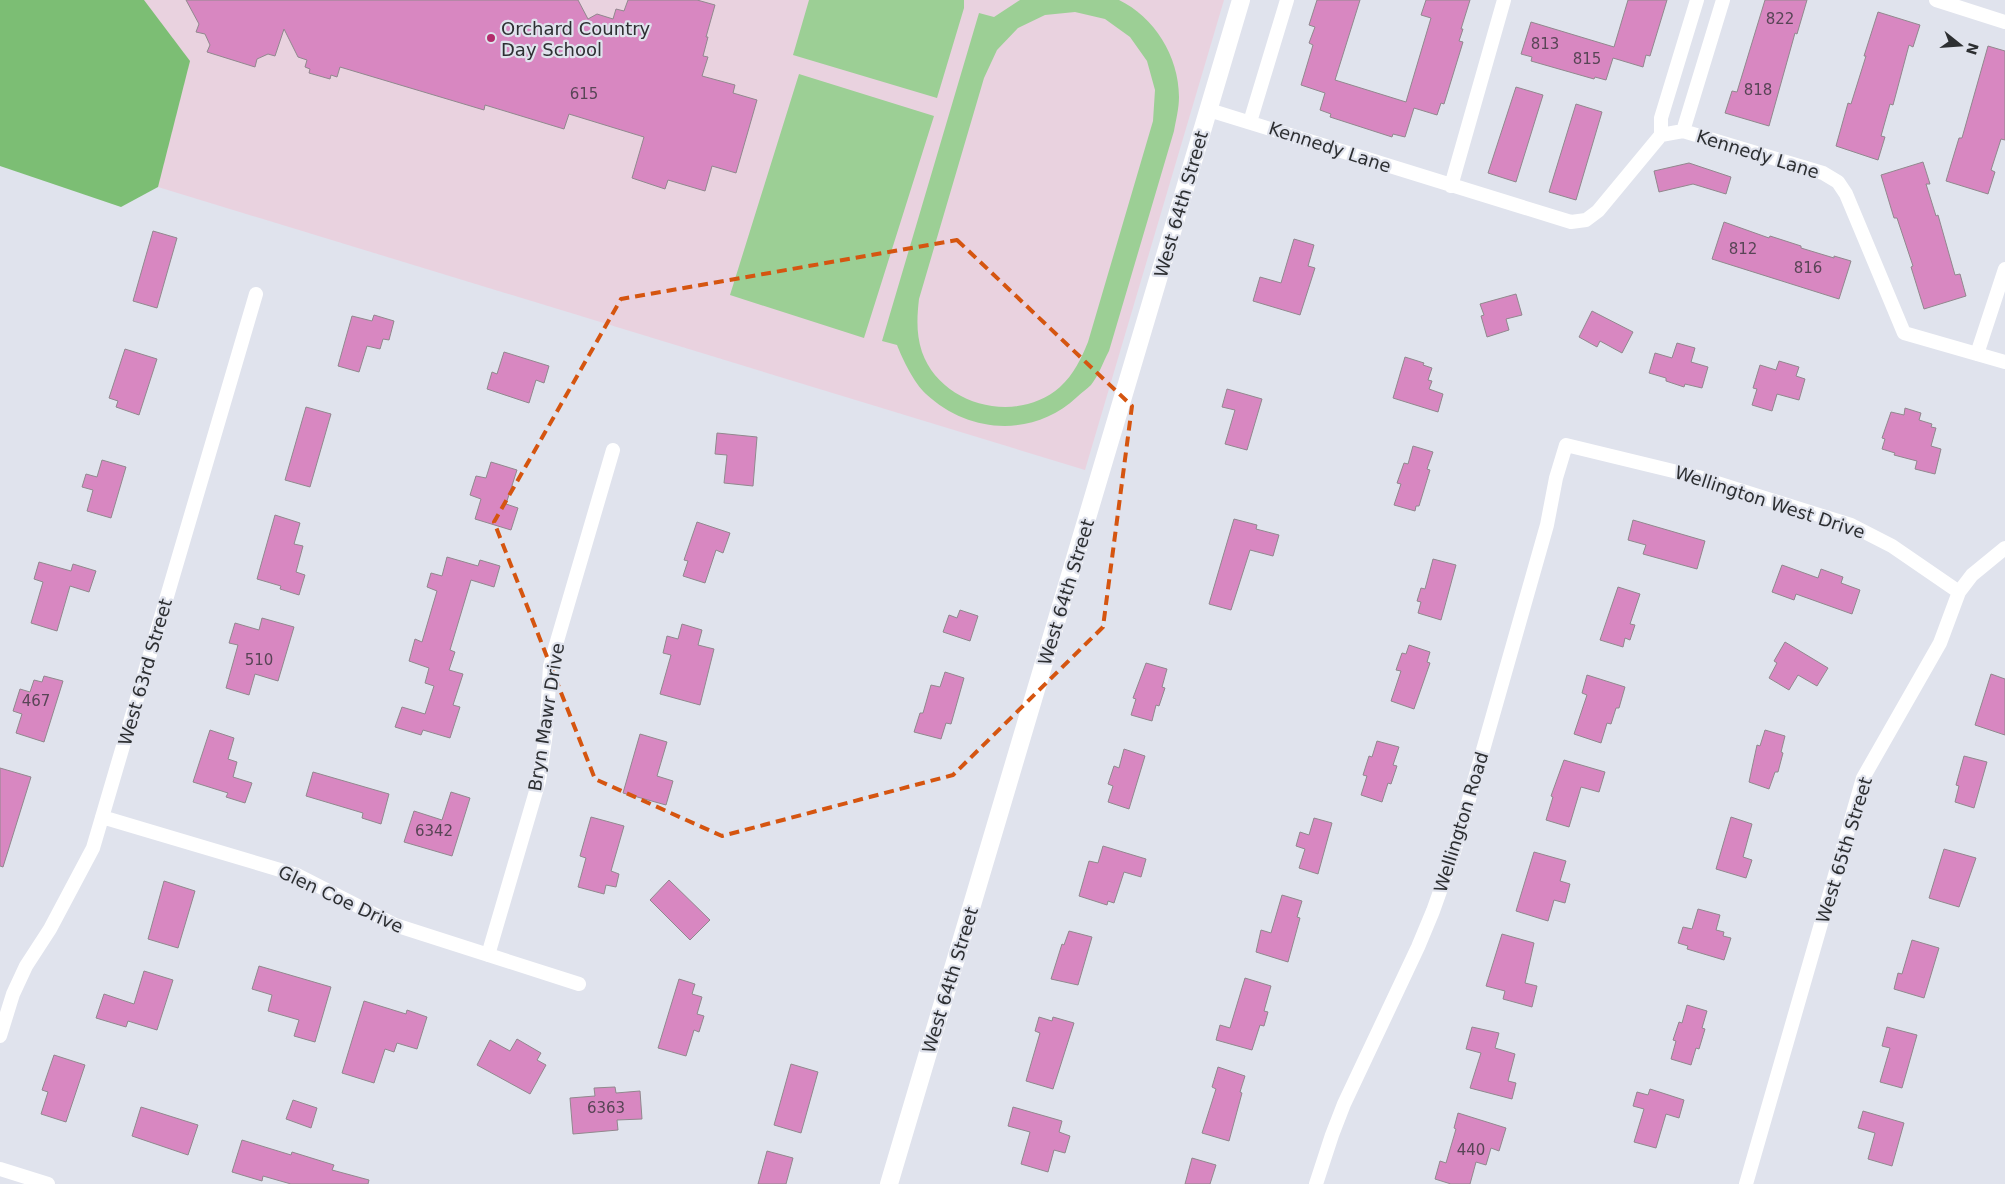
<svg xmlns="http://www.w3.org/2000/svg" width="2005" height="1184" font-family="'DejaVu Sans',sans-serif">
	<rect width="100%" height="100%" fill="#e0e3ed"/>
	<path fill="#e9d2df" d="M0,0h1224l-139,470 -927,-283 -158,-51z"/>
	<path fill="#9ccf95" fill-rule="evenodd" d="M809,0h155v8l-27,90 -144,-43z
		M1020,0h99c35,17 60,56 60,97 0,11 -3,23 -5,34l-65,220c-6,11 -10,24 -18,34 -4,4 -10,8 -14,12 -44,41 -108,37 -151,-3 -12,-11 -23,-34 -29,-49l-15,-4 97,-328 15,4zM1075,12l30,7 25,18 17,24 8,29 -2,31 -65,221c-7,17 -14,32 -28,45 -43,38 -119,19 -138,-35 -6,-18 -5,-35 -3,-53l65,-221 13,-28 21,-22 27,-13z
		M799,74l135,42 -70,222 -134,-43z"/>
	<path fill="#7cbe74" d="M0,0h144l46,61 -32,126 -37,20 -121,-41z"/>
	<path fill="#d887c1" stroke="#91888e" d="M186,0h392l10,19 9,-5 16,5 3,-10 8,2 4,-11h69l18,5 -9,32h2l-5,19 5,1 -6,19 33,9 -2,8 24,7 -21,73 -24,-7 -7,25 -37,-11 -3,9 -33,-11 12,-41 -75,-23 -5,15 -79,-24 -1,5 -144,-43 -3,10 -6,-2 -1,4 -21,-6 1,-4 -5,-2 2,-7 -9,-3 -14,-28 -9,27 -7,-2 -11,5 -2,8 -48,-15 3,-7 -5,-11 -9,-2 3,-8z
		M1317,0h43l-25,80 71,22 25,-84 -10,-3 5,-15h44l-9,29h2l-4,12 4,1 -19,62 -3,-1 -4,12 -23,-7 -9,29 -12,-3 -1,3 -62,-20 1,-3 -11,-4 5,-17 -24,-8 12,-40 -4,-2 6,-16 -6,-2z
		M1628,0h39l-17,56 -4,-1 -3,12 -30,-9 -7,22 -11,-3 -1,2 -63,-18 1,-4 -11,-3 10,-32 83,25z
		M1765,0h42l-10,34 -2,-1 -26,93 -44,-13 7,-22 5,1z
		M1878,12l42,13 -7,22 -4,-2 -16,60 -3,-1 -9,32 4,1 -7,23 -42,-14 12,-43 3,1 15,-48h-2z
		M1988,46l17,5v89l-4,-1 -10,31 4,2 -7,22 -42,-13 13,-43h3z
		M1516,87l27,8 -27,87 -28,-9z
		M1576,104l26,8 -26,88 -27,-8z
		M1923,162l7,22h-4l10,32 2,-1 17,60 5,-1 6,22 -42,13 -13,-42 2,-1 -16,-48h-3l-13,-43z
		M1689,163l42,14 -5,17 -33,-10 -34,8 -5,-21z
		M1724,222l45,16 1,-2 31,10v2l33,10v-2l17,5 -12,38 -127,-40z
		M153,231l24,7 -20,70 -24,-7z
		M1294,239l20,6 -6,21 7,2 -15,47 -47,-14 7,-24 21,6z
		M1516,294l6,21 -16,4 3,11 -22,7 -6,-21 3,-1 -4,-11z
		M1592,311l41,21 -11,21 -22,-12 -3,6 -18,-10z
		M374,315l20,6 -5,19 -6,-1 -3,10 -13,-3 -8,26 -21,-6 14,-50 20,5z
		M1677,343l18,5 -4,14 17,5 -6,21 -17,-4 -1,3 -18,-6v-3l-17,-5 6,-20 17,5z
		M125,349l32,10 -18,56 -23,-8 2,-6 -9,-3z
		M504,352l45,14 -5,17 -8,-3 -7,23 -42,-14 5,-17 5,2z
		M1405,357l19,6 -1,2 9,3 -4,12 4,1 -3,8 14,5 -5,18 -45,-14z
		M1779,361l20,6 -3,9 9,3 -6,21 -22,-6 -5,17 -20,-6 5,-16 -4,-1 7,-23 16,5z
		M1227,389l35,10 -15,51 -22,-6 10,-34 -13,-3z
		M306,407l25,7 -21,73 -25,-7z
		M1905,408l16,5 -2,7 13,4 -1,3 5,1 -5,18 10,3 -6,25 -20,-5 2,-8 -23,-6 1,-2 -13,-4 3,-10 -3,-1 9,-26 13,3z
		M717,433l40,4 -4,49 -29,-3 3,-28 -12,-1z
		M1413,446l20,6 -6,17 3,1 -11,36h-3l-1,5 -21,-6 7,-21 -4,-1 7,-20 4,1z
		M102,460l24,7 -15,51 -24,-7 6,-21 -11,-3 4,-13 11,3z
		M491,462l26,8 -11,34 12,4 -7,22 -36,-11 6,-20 -11,-4 6,-19 10,2z
		M275,515l25,8 -6,21 9,2 -7,26 9,3 -6,20 -19,-6 1,-3 -24,-7z
		M1234,519l23,6 -1,4 23,6 -6,21 -23,-6 -19,60 -22,-6z
		M1633,520l72,21 -8,28 -54,-15 3,-9 -18,-5z
		M697,522l33,11 -7,20 -7,-3 -11,33 -22,-7 5,-15 -4,-1z
		M447,557l31,9 2,-6 20,6 -6,21 -23,-7 -21,70 5,2 -6,18 14,4 -10,31 7,2 -10,31 -27,-8 -2,5 -26,-8 7,-20 23,7 9,-28 -9,-3 4,-15 -20,-7 6,-22 7,3 15,-51 -10,-4 4,-14 11,3z
		M1433,559l23,6 -15,55 -23,-7 3,-11 -4,-1 4,-13 4,1z
		M39,562l32,9 2,-7 23,7 -7,21 -19,-6 -13,45 -26,-8 12,-41 -9,-3z
		M1782,565l36,13 3,-9 22,8 -2,6 19,7 -8,24 -56,-20 -2,6 -22,-8z
		M1618,587l22,7 -10,30 5,1 -5,15 -5,-2 -2,9 -23,-7z
		M960,610l18,6 -8,25 -27,-9 6,-17 8,3z
		M262,618l32,9 -16,54 -23,-7 -6,21 -23,-7 12,-43 -9,-2 6,-20 24,7z
		M682,624l20,6 -4,15 16,4 -14,56 -40,-11 11,-39 -8,-2 4,-17 11,3z
		M1785,642l43,26 -11,18 -19,-11 -9,15 -20,-12 8,-15 -3,-2z
		M1409,645l21,7 -3,10 3,1 -16,46 -23,-8 10,-30 -5,-1 6,-17 4,1z
		M1146,663l21,6 -5,18 3,1 -6,18 -3,-1 -4,16 -21,-6 5,-16 -3,-1z
		M945,672l19,6 -13,46 -5,-1 -5,16 -27,-7 6,-19h3l8,-28 9,2z
		M1991,674l14,5v56l-30,-10z
		M1587,675l38,12 -6,21h-3l-5,16 -4,-1 -6,20 -27,-9 13,-39 -5,-2z
		M44,676l19,5 -19,61 -28,-9 6,-19 -9,-3 7,-22 10,3 4,-12 8,2z
		M210,730l24,8 -6,21 9,3 -4,15 19,6 -7,20 -19,-6 2,-4 -35,-11z
		M1765,730l20,6 -4,16 2,1 -5,19h-3l-6,17 -20,-7 8,-37 3,1z
		M640,734l27,8 -10,34 16,5 -7,24 -43,-12z
		M1377,741l22,6 -6,18 4,1 -6,18 -3,-1 -6,19 -21,-7 6,-19 -4,-1 6,-19 3,1z
		M1124,749l21,7 -16,53 -21,-7 5,-16 -5,-2 6,-18 5,2z
		M1964,756l23,6 -13,46 -19,-6 4,-16 -3,-1z
		M1564,760l41,12 -6,20 -18,-5 -12,40 -23,-7 7,-23 -2,-1z
		M0,768l31,9 -28,90 -3,-1z
		M313,772l76,22 -8,30 -19,-6 1,-5 -57,-17z
		M451,792l19,6 -18,58 -48,-14 10,-31 28,9z
		M591,817l33,9 -13,45 8,3 -3,13 -10,-2 -2,9 -26,-7 8,-29 -6,-2z
		M1731,817l21,7 -9,33 9,3 -6,18 -30,-9z
		M1314,818l18,5 -14,51 -19,-6 6,-19 -9,-3 4,-14 9,3z
		M1103,846l43,13 -5,18 -17,-5 -10,31 -6,-2 -1,4 -28,-9 10,-35 9,2z
		M1944,849l32,9 -17,49 -30,-9z
		M1534,852l32,9 -6,20 10,3 -5,19 -11,-3 -6,21 -32,-10z
		M669,880l41,40 -20,20 -40,-40z
		M164,881l31,10 -17,57 -30,-9z
		M1282,895l20,6 -5,16 3,1 -12,44 -32,-10 5,-22 10,3z
		M1698,909l22,6 -4,15 8,2 -1,4 8,2 -7,22 -37,-11 1,-3 -10,-3 5,-16 9,2z
		M1069,931l23,6 -14,48 -27,-6 11,-35 2,1z
		M1502,934l32,9 -9,40 12,3 -5,21 -29,-8 2,-8 -19,-5z
		M1912,940l27,8 -15,50 -30,-9 4,-16 4,1z
		M259,966l72,21 -16,55 -21,-6 5,-16 -31,-9 4,-16 -20,-6z
		M144,971l29,9 -16,50 -29,-9 -2,6 -30,-9 8,-24 30,10z
		M1245,978l26,8 -7,25 4,1 -4,14 -4,-1 -8,25 -36,-10 4,-15 10,3z
		M679,979l16,5 -3,10 10,3 -5,17 7,2 -5,16 -5,-2 -8,26 -28,-8z
		M364,1001l42,13 1,-4 20,7 -10,32 -20,-6 -3,9 -9,-3 -11,34 -32,-10z
		M1687,1005l20,6 -5,17 3,1 -6,20 -3,-1 -5,17 -20,-6 5,-18 -3,-1 6,-18 3,1z
		M1039,1017l13,4 1,-4 21,6 -21,66 -27,-8 14,-48 -5,-2z
		M1472,1027l27,6 -4,15 20,6 -7,27 8,2 -4,16 -42,-11 11,-35 -15,-4z
		M1887,1027l30,8 -15,53 -22,-6 10,-34 -8,-2z
		M517,1039l24,14 -4,7 9,5 -16,29 -53,-29 13,-25 20,11z
		M54,1055l31,10 -19,57 -25,-8 7,-22 -6,-2z
		M791,1064l27,8 -17,61 -27,-8z
		M1218,1067l27,9 -5,16 2,1 -13,48 -27,-8 14,-44 -4,-2z
		M615,1087l1,6 24,-2 2,28 -25,1 1,10 -45,4 -3,-36 25,-2 -1,-8z
		M1650,1089l34,11 -5,18 -13,-4 -10,34 -22,-6 10,-33 -11,-3 4,-14 11,3z
		M293,1100l24,8 -6,20 -25,-9z
		M141,1107l57,18 -10,30 -56,-19z
		M1013,1107l49,14 -3,11 11,4 -5,17 -11,-3 -6,22 -27,-8 9,-32 -22,-6z
		M1863,1111l41,12 -12,43 -24,-7 7,-26 -17,-5z
		M1458,1113l48,15 -7,23 -8,-3 -5,17 -10,-3 -6,22h-19l-16,-5 5,-18 6,2 10,-34 -2,-1z
		M242,1140l49,15 1,-3 42,13 -2,5 37,10 -1,4h-77l-28,-8 -1,5 -30,-9z
		M767,1151l26,7 -7,26h-28z
		M1192,1158l24,7 -6,19h-25z"/>
	<g fill="none" stroke-linecap="round" stroke-linejoin="round">
		<path stroke="#fff" stroke-width="14" d="M1936,0l69,22
			M1209,110l362,112 15,-2 12,-9 63,-76 22,-4 140,42 15,9 8,12 58,139 101,29
			M1250,122l37,-122
			M1683,131l40,-131
			M1661,135v-17l36,-118
			M1451,186l53,-186
			M1977,354l28,-85
			M102,817l195,58 98,50 184,59
			M488,955l51,-174 7,-48 4,-67 5,-18 58,-198
			M0,1036l13,-42 13,-28 24,-37 43,-81 163,-554
			M0,1169l48,15
			M1316,1184l16,-49 12,-31 74,-157 15,-36 21,-59 93,-327 9,-47 10,-33 132,32 153,48 41,21 67,46
			M1746,1184l117,-406 77,-135 19,-51 13,-17 33,-27"/>
		<path stroke="#fff" stroke-width="18" d="M889,1184l352,-1184"/>
	</g>
	<path fill="none" stroke="#d55510" stroke-width="4" stroke-dasharray="10 6" stroke-linejoin="round" d="M957,240l175,166 -29,221 -150,148 -231,61 -127,-57 -101,-257 127,-223z"/>
	<circle fill="#b32b6c" stroke="#e0e3ed" stroke-width="2" cx="491" cy="38" r="5"/>
	<g text-anchor="middle" dominant-baseline="central" stroke-width="4.5" stroke-linejoin="round" paint-order="stroke">
		<g font-size="15" fill="#584556">
			<text x="1780" y="19">822</text>
			<text x="1545" y="44">813</text>
			<text x="1587" y="59">815</text>
			<text x="1758" y="90">818</text>
			<text x="584" y="94">615</text>
			<text x="1743" y="249">812</text>
			<text x="1808" y="268">816</text>
			<text x="259" y="660">510</text>
			<text x="36" y="701">467</text>
			<text x="434" y="831">6342</text>
			<text x="606" y="1108">6363</text>
			<text x="1471" y="1150">440</text>
		</g>
		<g font-size="18" fill="#2d2f32" stroke="#e0e3ed" text-anchor="start">
			<text x="501" y="28">Orchard Country<tspan x="501" dy="21">Day School</tspan></text>
		</g>
		<g font-size="18" fill="#2d2f32" stroke="#e0e3ed">
			<text transform="translate(1330 147) rotate(18)">Kennedy Lane</text>
			<text transform="translate(1758 154) rotate(17)">Kennedy Lane</text>
			<text transform="translate(1181 204) rotate(-74)">West 64th Street</text>
			<text transform="translate(1770 502) rotate(18)">Wellington West Drive</text>
			<text transform="translate(1066 592) rotate(-73)">West 64th Street</text>
			<text transform="translate(145 672) rotate(-74)">West 63rd Street</text>
			<text transform="translate(546 717) rotate(-81)">Bryn Mawr Drive</text>
			<text transform="translate(1461 822) rotate(-73)">Wellington Road</text>
			<text transform="translate(1844 850) rotate(-73)">West 65th Street</text>
			<text transform="translate(341 899) rotate(25)">Glen Coe Drive</text>
			<text transform="translate(950 980) rotate(-73)">West 64th Street</text>
		</g>
	</g>
	<g transform="translate(1960 45) rotate(107)" stroke="#e0e3ed" stroke-width="4" paint-order="stroke">
	<path d="M0-4L9 19L0 12L-9 19Z" fill="#2d2f32"/>
	<text y="-8" font-size="14" font-weight="bold" text-anchor="middle" fill="#2d2f32">N</text>
	</g>
</svg>
